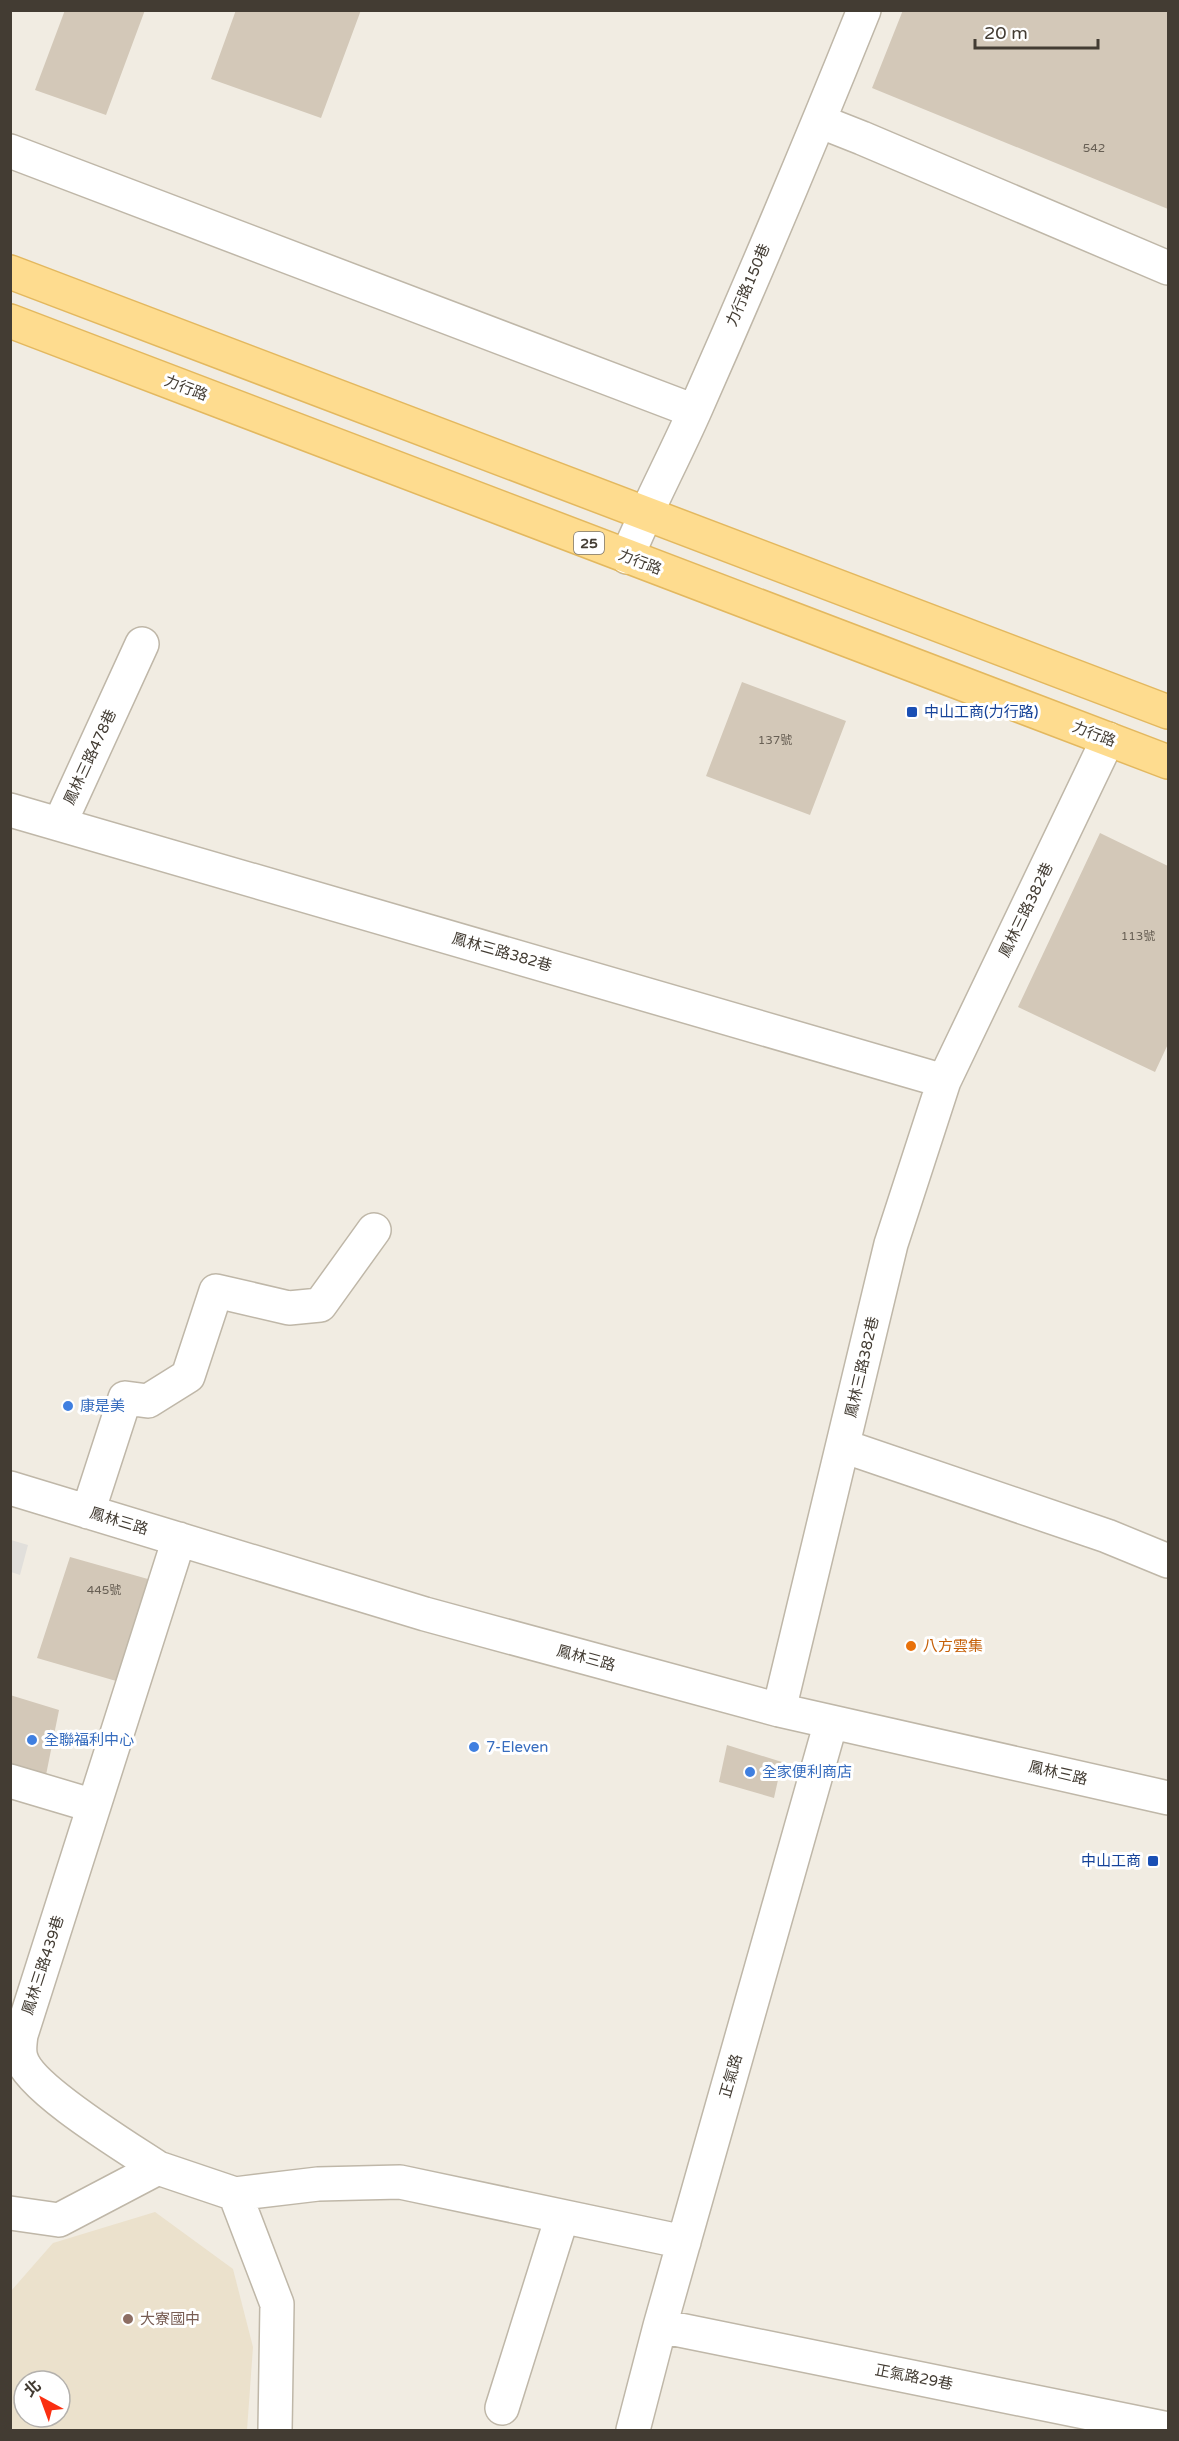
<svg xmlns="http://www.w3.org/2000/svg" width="1179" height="2441" font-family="'Varela Round','Noto Sans TC',sans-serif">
	<rect width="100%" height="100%" fill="#f1ece2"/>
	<path fill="#ebe1cc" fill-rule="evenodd" d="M155,2212l78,57 20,78 -6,83h-236v-139l42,-48zM24,2381h36v36h-36z"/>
	<path fill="#e1dfdb" d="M11,1540l17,5 -8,30 -9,-3z"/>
	<path fill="#d3c8b8" d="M65,10h80l-39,105 -71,-25z
		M236,10h125l-40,108 -110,-39z
		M903,10h265v199l-296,-121z
		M742,682l104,39 -36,94 -104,-39z
		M1100,833l68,33v178l-13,28 -137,-65z
		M70,1557l92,26 -32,102 -93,-27z
		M10,1695l49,15 -14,70 -35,-10z
		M727,1745l55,17 -8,36 -55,-16z"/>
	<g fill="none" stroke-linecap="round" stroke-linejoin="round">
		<g stroke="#bfb7a8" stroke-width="36">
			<path id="minor" d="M819,121l43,17 306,130
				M10,151l684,260
				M627,557c21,-51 47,-99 69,-149 58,-131 114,-264 168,-398
				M10,810l934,271
				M60,823l82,-179
				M843,1446l264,90 61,25
				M10,1488l415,126 354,96 389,88
				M88,1512l37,-114 23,3 40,-25 28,-85 73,17 31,-3 54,-75
				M779,1710l112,-466 53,-163 164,-342
				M10,1781l84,25
				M158,2168c-30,-20 -128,-79 -137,-110 -2,-6 -1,-16 0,-23l158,-496
				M235,2194l83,-10 82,-2 284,60
				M10,2213l49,7 99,-52 77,26 42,110 -2,126
				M660,2326l508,103
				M502,2408l60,-191
				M633,2430l27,-104 171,-604"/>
		</g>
		<g stroke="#e3b85f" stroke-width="36">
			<path id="major" d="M10,272l1158,440
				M10,321l1158,441"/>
		</g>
		<use href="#minor" stroke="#fff" stroke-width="33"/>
		<use href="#major" stroke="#fedc8f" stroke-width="33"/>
	</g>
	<g fill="#1a4fb4" stroke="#fff" stroke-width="2">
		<rect x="906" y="706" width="12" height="12" rx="3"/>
		<rect x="1147" y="1855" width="12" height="12" rx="3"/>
	</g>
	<g fill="#3f7fe0" stroke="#fff" stroke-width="2">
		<circle cx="68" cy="1406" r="6"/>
		<circle cx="32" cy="1740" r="6"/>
		<circle cx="474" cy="1747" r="6"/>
		<circle cx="750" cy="1772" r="6"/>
	</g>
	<circle fill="#e8710a" stroke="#fff" stroke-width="2" cx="911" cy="1646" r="6"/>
	<circle fill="#8d6e63" stroke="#fff" stroke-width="2" cx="128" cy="2319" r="6"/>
	<g text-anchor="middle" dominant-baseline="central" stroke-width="6" stroke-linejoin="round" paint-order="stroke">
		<g font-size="12" fill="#675f54">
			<text x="1094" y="148">542</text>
			<text x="775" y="740">137號</text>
			<text x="1138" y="936">113號</text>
			<text x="104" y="1590">445號</text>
		</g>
		<rect fill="#fff" stroke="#7b7670" stroke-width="1.5" x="574" y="532" width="30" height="22" rx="4.5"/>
		<g font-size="14" font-weight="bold" fill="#433c33">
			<text x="589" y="543">25</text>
		</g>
		<g font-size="15" fill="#433c33" stroke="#fff">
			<text transform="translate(748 285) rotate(-67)">力行路150巷</text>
			<text transform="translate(186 388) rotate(21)">力行路</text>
			<text transform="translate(640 562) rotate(21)">力行路</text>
			<text transform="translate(1094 734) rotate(21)">力行路</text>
			<text transform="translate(90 757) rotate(-65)">鳳林三路478巷</text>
			<text transform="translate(1026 910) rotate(-64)">鳳林三路382巷</text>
			<text transform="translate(502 952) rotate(16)">鳳林三路382巷</text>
			<text transform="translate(862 1367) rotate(-77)">鳳林三路382巷</text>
			<text transform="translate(119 1521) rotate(17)">鳳林三路</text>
			<text transform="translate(586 1658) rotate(15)">鳳林三路</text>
			<text transform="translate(1058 1773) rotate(13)">鳳林三路</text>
			<text transform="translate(43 1965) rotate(-72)">鳳林三路439巷</text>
			<text transform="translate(731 2076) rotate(-74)">正氣路</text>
			<text transform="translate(914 2377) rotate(11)">正氣路29巷</text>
		</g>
		<g font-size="15" fill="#164399" stroke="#fff" text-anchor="start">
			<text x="924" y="712">中山工商(力行路)</text>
			<text x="1141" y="1861" text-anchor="end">中山工商</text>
		</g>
		<g font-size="15" fill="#366cbe" stroke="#fff" text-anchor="start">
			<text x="80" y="1406">康是美</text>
			<text x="44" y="1740">全聯福利中心</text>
			<text x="486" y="1747">7-Eleven</text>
			<text x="762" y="1772">全家便利商店</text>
		</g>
		<g font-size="15" fill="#c56008" stroke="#fff" text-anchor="start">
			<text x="923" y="1646">八方雲集</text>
		</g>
		<g font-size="15" fill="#785e54" stroke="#fff" text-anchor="start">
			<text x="140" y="2319">大寮國中</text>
		</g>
	</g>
	<rect width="1179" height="2441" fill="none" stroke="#433c33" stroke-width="24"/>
	<g transform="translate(42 2399) rotate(319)"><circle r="28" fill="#ffffff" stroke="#b4b1ad" stroke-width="1.5"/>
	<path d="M0-4.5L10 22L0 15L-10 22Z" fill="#fa2f11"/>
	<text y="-9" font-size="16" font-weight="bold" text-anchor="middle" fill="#433c33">北</text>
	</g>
	<path d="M975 39v9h123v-9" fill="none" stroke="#433c33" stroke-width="3"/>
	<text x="984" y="39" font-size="18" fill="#433c33" stroke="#ffffff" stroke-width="4.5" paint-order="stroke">20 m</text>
</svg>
